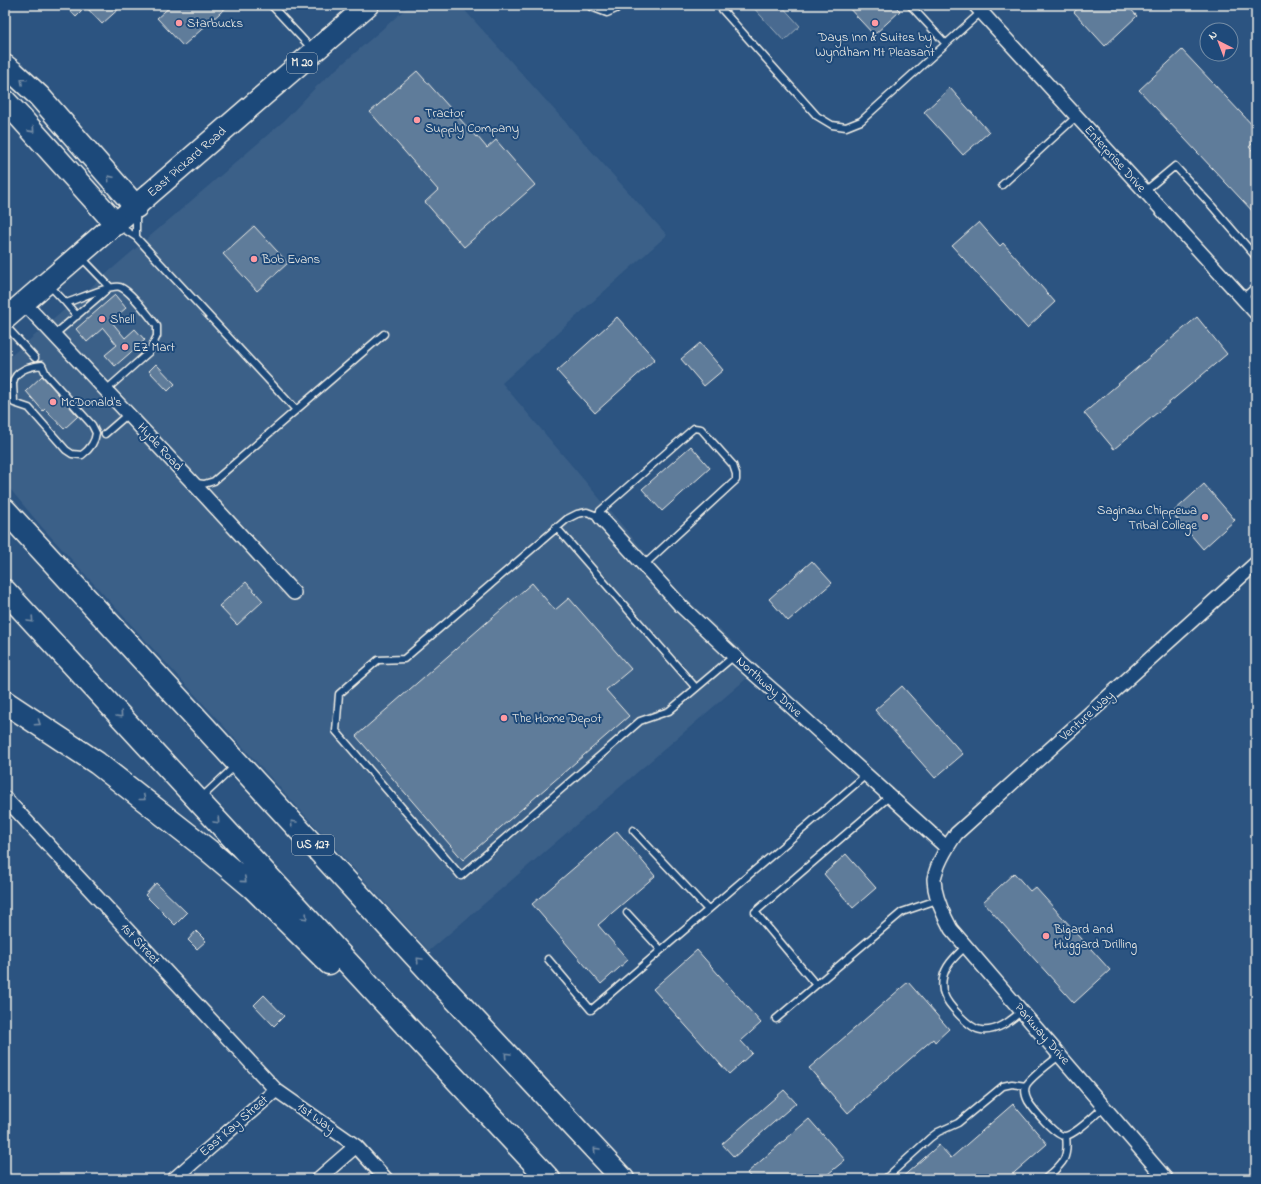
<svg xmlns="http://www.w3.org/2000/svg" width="1261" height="1184" font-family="'Indie Flower',sans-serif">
	<rect width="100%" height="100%" fill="#2c5481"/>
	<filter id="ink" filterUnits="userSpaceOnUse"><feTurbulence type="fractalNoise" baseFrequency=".025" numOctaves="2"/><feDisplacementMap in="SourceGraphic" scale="8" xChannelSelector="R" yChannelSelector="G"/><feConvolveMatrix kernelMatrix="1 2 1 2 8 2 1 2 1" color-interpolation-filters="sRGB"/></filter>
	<g filter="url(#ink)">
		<path fill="#3b6088" d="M410,5h50l207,230 -165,148 174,206 84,78 -331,284 -388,-425 -36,-43v-122l280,-241 32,-34z"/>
		<path fill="#496b90" stroke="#9eaebc" d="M751,5h30l19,21 -16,15z"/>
		<path fill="#5e7b9a" stroke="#f4f1e8" d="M65,5h58l-21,19 -16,-17 -10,10z
			M172,5h57l-46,41 -26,-28z
			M846,5h48l6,6 -26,24z
			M1082,5h45l10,11 -32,30 -31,-34z
			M1182,50l74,79v11l-7,7 7,7v61l-117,-125z
			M417,71l59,66 1,-1 10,12 9,-8 39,45 -71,62 -39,-45 13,-12 -68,-78z
			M950,88l39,44 -26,23 -39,-43z
			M979,222l21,24 3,-3 52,59 -28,26 -75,-82z
			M254,226l34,37 -31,28 -34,-37z
			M115,295l11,13 -15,13 14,17 10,-9 10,11 -30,26 -10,-11 12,-10 -14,-17 -16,14 -11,-13z
			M617,317l38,42 -60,54 -38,-42z
			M1197,317l30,37 -113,95 -30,-36z
			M700,343l23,27 -19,16 -23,-27z
			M156,364l19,20 -7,7 -19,-20z
			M42,376l36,40 -14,13 -19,-20 -2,2 -17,-20z
			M691,446l19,22 -48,43 -20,-22z
			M1204,484l31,36 -32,29 -31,-36z
			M812,561l20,22 -44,38 -19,-22z
			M246,582l17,19 -26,24 -18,-19z
			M532,583l23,27 14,-12 62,71 -25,21 23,26 -166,144 -107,-124z
			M902,686l61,68 -28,24 -60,-68z
			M617,831l38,45 -57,49 30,35 -27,24 -69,-80z
			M846,854l30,34 -23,20 -29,-34z
			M1014,873l16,18 5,-4 75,83 -36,33 -91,-101z
			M156,883l31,30 -12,12 -30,-30z
			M196,931l10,10 -9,8 -9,-9z
			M697,950l64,73 -20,18 11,12 -23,21 -76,-85z
			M908,982l41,47 -14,13 -2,-3 -85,74 -39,-45z
			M264,995l20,21 -10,10 -20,-21z
			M784,1090l12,13 -62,54 -12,-13z
			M1013,1104l34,40 -40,35h-107l39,-34 12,13z
			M809,1119l36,41 -23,19h-70l-5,-6z"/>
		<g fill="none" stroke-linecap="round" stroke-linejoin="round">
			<g stroke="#f4f1e8" stroke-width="9">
				<path id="service" d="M271,5l41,44
					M718,5l99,111 15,9 14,2 15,-6 120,-109
					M910,5l36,39
					M591,7l16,6 9,-4 3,-4
					M1002,185l75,-69
					M1145,191l30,-25 36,39 45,52
					M119,226l17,11v-25
					M136,237l160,173
					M50,286l16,17c10,-3 45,-19 54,-16 11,4 29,29 37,39v10l-8,16 -43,38
					M1243,298l13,-12
					M66,303l11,13
					M5,325l30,33
					M54,335l56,-48 -29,-30
					M42,365l4,9 46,51 4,8c-1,10 -6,16 -14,22l-10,-1 -6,-4 -37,-42 -15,-5c0,-7 -1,-14 -1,-20 2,-13 18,-17 29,-18z
					M105,434l23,-20
					M196,483l8,1 10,-3 170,-147
					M556,527l140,161
					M644,565l92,-85v-6l-3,-9 -32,-36 -7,-1 -94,83v6l-13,-5 -10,2 -10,5 -163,140 -26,1 -39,34 -3,37 125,145 179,-155 29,-10 65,-55
					M201,798l34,-32
					M633,830l75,80
					M627,913l34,37
					M966,946c-9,9 -21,19 -23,32 -1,4 -1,12 1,16 3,10 26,35 37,36 16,2 29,-9 41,-19
					M548,959l43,51 275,-235
					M816,985l-61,-73 135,-116
					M776,1019l126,-107 35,-12
					M1060,1055c-8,7 -31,23 -34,31 -2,5 0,11 2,15 5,8 28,36 37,35 10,-1 31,-22 39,-29
					M885,1179l45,-41 8,-6 20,-9 45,-37 9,-2 14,2
					M1045,1179c17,-15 24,-19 21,-43"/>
			</g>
			<g stroke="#f4f1e8" stroke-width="16">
				<path id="minor" d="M975,5l281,308
					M24,303l168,179 102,111
					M600,517l81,89 53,50 50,44 163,148
					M5,798l271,292 80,56 30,33
					M174,1179l102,-89
					M318,1179l38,-33
					M1166,1179l-215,-250c-7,-13 -13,-25 -16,-40 0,-3 -1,-7 -1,-10 3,-16 13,-32 22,-45l300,-271"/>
			</g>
			<g stroke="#f4f1e8" stroke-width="24">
				<path id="trunk" d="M5,319l363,-314"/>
			</g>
			<g stroke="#f4f1e8" stroke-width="25">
				<path id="motorway" d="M5,66l9,7 25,23 97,111
					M5,101l15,16 96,107
					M5,510l436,474 182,195
					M5,591l404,438 140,150
					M5,702l92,61 111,87 45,38 76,75"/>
			</g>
			<use href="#service" stroke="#1f4a7a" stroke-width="6"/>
			<use href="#minor" stroke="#1f4a7a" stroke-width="13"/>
			<use href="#trunk" stroke="#1f4a7a" stroke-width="21"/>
			<use href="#motorway" stroke="#1f4a7a" stroke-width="22"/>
		</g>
		<defs><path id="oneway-chevron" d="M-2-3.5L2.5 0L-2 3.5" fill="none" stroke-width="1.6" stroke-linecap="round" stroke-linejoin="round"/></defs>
		<g stroke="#748da6">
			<use href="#oneway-chevron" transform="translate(23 81) rotate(-137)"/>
			<use href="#oneway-chevron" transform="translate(32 130) rotate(48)"/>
			<use href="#oneway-chevron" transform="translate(110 178) rotate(-131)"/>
			<use href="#oneway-chevron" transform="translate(31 620) rotate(47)"/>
			<use href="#oneway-chevron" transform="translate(120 715) rotate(47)"/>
			<use href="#oneway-chevron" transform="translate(38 723) rotate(34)"/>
			<use href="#oneway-chevron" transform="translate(143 798) rotate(38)"/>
			<use href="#oneway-chevron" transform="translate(217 821) rotate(47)"/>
			<use href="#oneway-chevron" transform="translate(293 823) rotate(-133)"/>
			<use href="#oneway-chevron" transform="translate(244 880) rotate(40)"/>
			<use href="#oneway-chevron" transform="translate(305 917) rotate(47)"/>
			<use href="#oneway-chevron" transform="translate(419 960) rotate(-133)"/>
			<use href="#oneway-chevron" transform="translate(507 1055) rotate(-133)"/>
			<use href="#oneway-chevron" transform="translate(596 1150) rotate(-133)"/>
		</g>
	</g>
	<g fill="#ff9aa2" stroke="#1f4a7a" stroke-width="1.5">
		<circle cx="179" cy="23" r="4"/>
		<circle cx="875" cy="23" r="4"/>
		<circle cx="417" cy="120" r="4"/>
		<circle cx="254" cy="259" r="4"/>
		<circle cx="102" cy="319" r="4"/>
		<circle cx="125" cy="347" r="4"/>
		<circle cx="53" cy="402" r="4"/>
		<circle cx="1205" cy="517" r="4"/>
		<circle cx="504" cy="718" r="4"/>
		<circle cx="1046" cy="936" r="4"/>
	</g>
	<g text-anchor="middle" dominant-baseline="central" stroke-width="4" stroke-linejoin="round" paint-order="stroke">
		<g fill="#1f4a7a" stroke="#b4bfc7" stroke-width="1">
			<rect x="287" y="53" width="30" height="20" rx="3"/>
			<rect x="292" y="835" width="42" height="20" rx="3"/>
		</g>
		<g font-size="12" font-weight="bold" fill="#f4f1e8">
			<text x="302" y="63">M 20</text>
			<text x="313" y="845">US 127</text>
		</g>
		<g font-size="13" fill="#f4f1e8" stroke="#1f4a7a" text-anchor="start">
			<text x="187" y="23">Starbucks</text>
			<text x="875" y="37" text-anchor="middle">Days Inn &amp; Suites by<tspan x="875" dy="15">Wyndham Mt Pleasant</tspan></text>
			<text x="425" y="113">Tractor<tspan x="425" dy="15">Supply Company</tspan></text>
			<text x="262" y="259">Bob Evans</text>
			<text x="110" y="319">Shell</text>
			<text x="133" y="347">EZ Mart</text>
			<text x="61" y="402">McDonald's</text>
			<text x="1197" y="510" text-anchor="end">Saginaw Chippewa<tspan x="1197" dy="15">Tribal College</tspan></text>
			<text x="512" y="718">The Home Depot</text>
			<text x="1054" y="929">Bigard and<tspan x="1054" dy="15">Huggard Drilling</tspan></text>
		</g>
		<g font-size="13" fill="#f4f1e8" stroke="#1f4a7a">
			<text transform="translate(1115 159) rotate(48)">Enterprise Drive</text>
			<text transform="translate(187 162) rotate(-41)">East Pickard Road</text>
			<text transform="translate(160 447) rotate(47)">Hyde Road</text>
			<text transform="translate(769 687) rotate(42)">Northway Drive</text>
			<text transform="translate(1087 716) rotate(-42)">Venture Way</text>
			<text transform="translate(140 944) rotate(47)">1st Street</text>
			<text transform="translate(1042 1034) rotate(49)">Parkway Drive</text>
			<text transform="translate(316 1118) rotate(35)">1st Way</text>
			<text transform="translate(234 1126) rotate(-41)">East Kay Street</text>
		</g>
	</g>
	<rect width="1261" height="1184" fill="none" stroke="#1f4a7a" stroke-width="20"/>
	<rect x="10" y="10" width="1241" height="1164" fill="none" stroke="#f4f1e8" stroke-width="1.5" filter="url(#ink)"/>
	<g transform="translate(1219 42) rotate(318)"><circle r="19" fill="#1f4a7a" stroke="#748da6"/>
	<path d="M0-3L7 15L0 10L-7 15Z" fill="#ff9aa2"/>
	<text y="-6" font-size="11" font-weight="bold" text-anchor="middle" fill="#f4f1e8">N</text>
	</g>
</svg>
